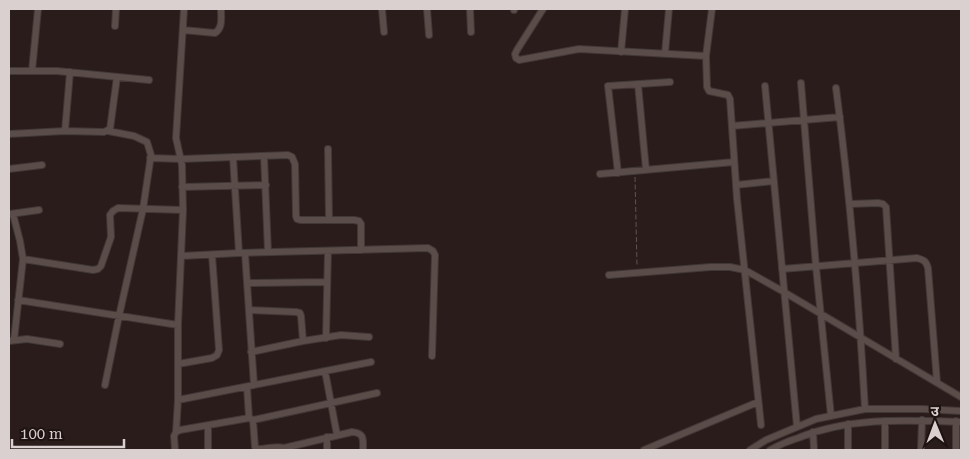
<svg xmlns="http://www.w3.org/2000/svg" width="970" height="459" font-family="'Roboto Serif','Noto Sans Devanagari',serif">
	<rect width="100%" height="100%" fill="#291c1b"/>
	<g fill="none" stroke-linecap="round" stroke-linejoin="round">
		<g stroke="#413736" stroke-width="8">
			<path id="minor" d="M382,9l2,23
				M427,9l2,26
				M470,9l1,23
				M514,9v1
				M543,9l-26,41 -2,4 1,4 3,2 60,-11 127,7
				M712,9l-6,47 1,31 2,4 19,4 2,4 7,100 24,226
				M115,26l1,-17
				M183,30l32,3c8,-5 6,-15 6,-24
				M621,52l4,-43
				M665,53l4,-44
				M9,71h48l92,9
				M32,71l6,-62
				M801,83l15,184 15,149
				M638,84l8,86
				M765,86l32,341
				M836,88c14,107 23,214 29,321
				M732,126l108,-9
				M65,131l5,-59
				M9,134l56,-3 39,1 6,-3 7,-52
				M328,149l1,71
				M264,156l4,96
				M233,157l6,96
				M150,158l31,1 107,-4 4,2 3,7 1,52 1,3 4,1h53l5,1 2,3v26
				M9,169l33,-4
				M618,173l-10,-87 62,-4
				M600,174l134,-12
				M736,185l38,-4
				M182,187l84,-2
				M850,204l28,-1 5,1 3,3 10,152
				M10,214l29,-4
				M13,214l7,27 3,18 -9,81
				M245,253l9,132
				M181,256l58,-3 189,-5 5,3 2,4 -3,101
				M23,259l70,11 5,-1 3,-3 10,-29 -1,-22 3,-4 5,-3 65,2
				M782,269l135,-11c7,2 9,3 11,10l9,114
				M609,275l102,-8h19l15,3 39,22 177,105
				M247,283l80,-1
				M18,300l160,25
				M249,310l47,2 4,1 1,3 2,25
				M326,338l2,-87
				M9,341l18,-2 33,5
				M251,352l52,-11 38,-6 28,2
				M178,364l34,-6 5,-3 2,-5 -7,-95
				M325,371l12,64
				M105,385l14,-69 24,-107 8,-54 -4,-13 -13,-6 -26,-5
				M247,387l2,31
				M178,400l193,-38
				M253,420l124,-27
				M885,421v29
				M848,424v26
				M176,432l2,-32v-75l5,-115 -1,-45 -6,-27 8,-129
				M813,432l1,18
				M327,437v13
				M284,448l68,-16c13,1 11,8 11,18
				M175,450l-1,-14 2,-4 4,-2 69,-12 4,2 2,27 1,2c10,1 19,-4 28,-1v2
				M208,450v-24
				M644,450l114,-48
				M750,450l16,-10 50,-21 49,-10h58l38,2
				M770,450c9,-5 18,-9 28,-12 52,-21 108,-18 163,-16
				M921,450l1,-30
				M956,450v-29"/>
		</g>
		<path stroke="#5f5453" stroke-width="1" stroke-dasharray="5 2.5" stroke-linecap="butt" d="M635,177l2,88"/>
		<use href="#minor" stroke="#5a4c49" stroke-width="6"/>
	</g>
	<rect width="970" height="459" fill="none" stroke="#d9d0cf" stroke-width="20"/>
	<g transform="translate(935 424) rotate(359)" stroke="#1f1312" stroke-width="4" paint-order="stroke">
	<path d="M0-4L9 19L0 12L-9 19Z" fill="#d9d0cf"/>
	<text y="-8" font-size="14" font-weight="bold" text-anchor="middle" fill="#d9d0cf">उ</text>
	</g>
	<path d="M12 439v8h112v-8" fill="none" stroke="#d9d0cf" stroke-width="2.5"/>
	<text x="20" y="439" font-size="15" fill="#d9d0cf" stroke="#1f1312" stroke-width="4" paint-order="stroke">100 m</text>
</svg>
